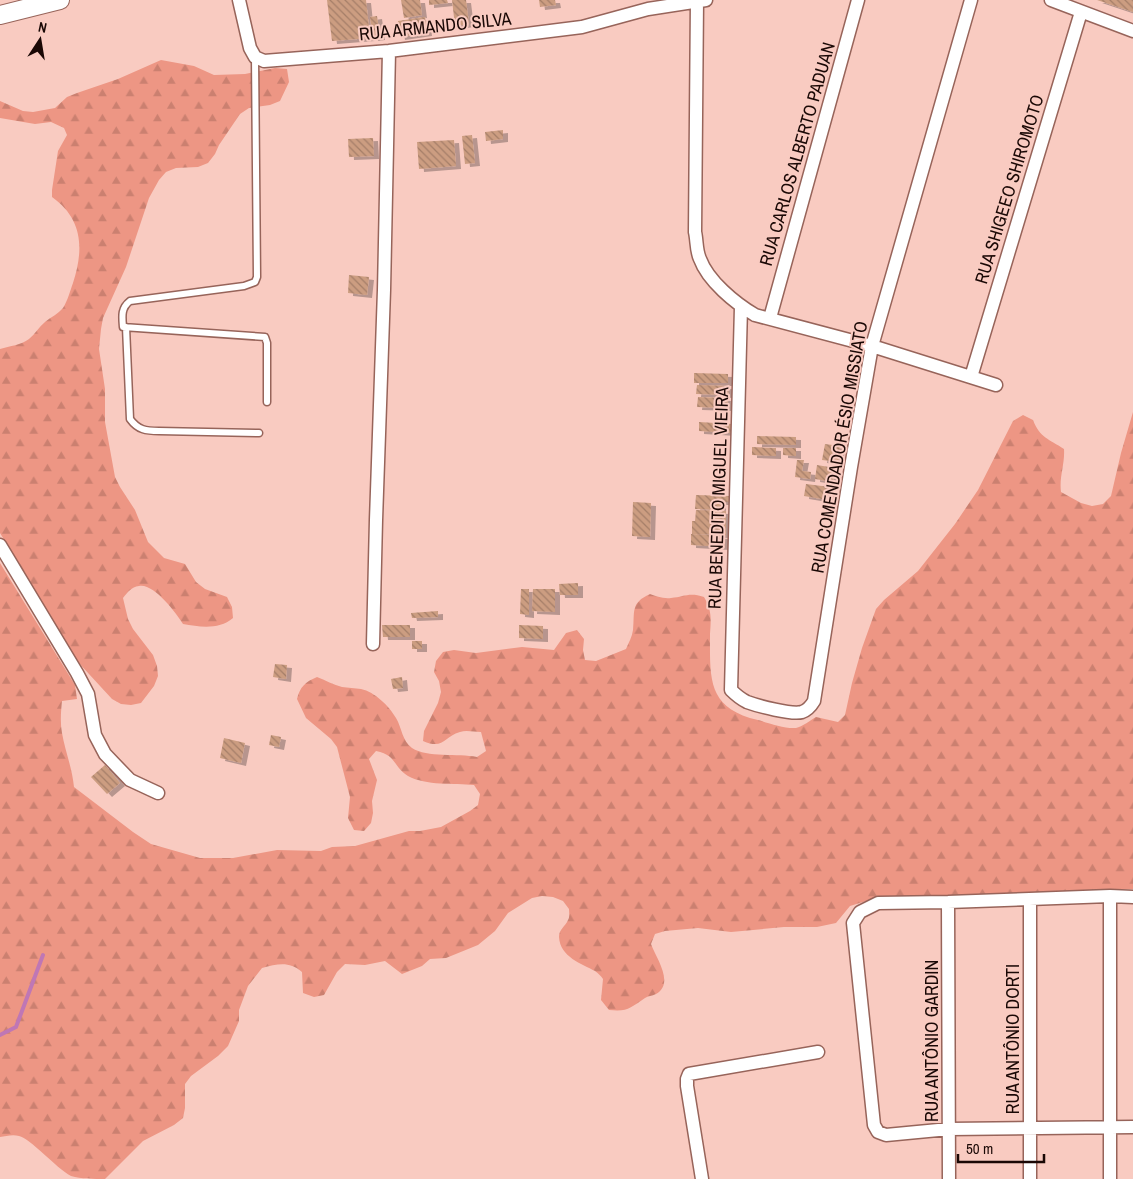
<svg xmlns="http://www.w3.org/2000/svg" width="1133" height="1179" font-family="'Archivo Narrow',sans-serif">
	<defs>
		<pattern id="forest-firs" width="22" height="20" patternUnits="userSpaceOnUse" patternTransform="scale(1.25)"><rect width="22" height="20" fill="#ed9684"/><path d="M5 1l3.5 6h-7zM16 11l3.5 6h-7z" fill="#cb8070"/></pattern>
		<pattern id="building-back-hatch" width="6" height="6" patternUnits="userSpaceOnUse" patternTransform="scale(1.25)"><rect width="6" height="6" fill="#cc9d81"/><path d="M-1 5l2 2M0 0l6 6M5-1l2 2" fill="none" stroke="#a57e68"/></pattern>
		<filter id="shadow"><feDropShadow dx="5" dy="3" stdDeviation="0" flood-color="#0004"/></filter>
	</defs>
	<rect width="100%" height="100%" fill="#f9cbc1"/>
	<path fill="url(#forest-firs)" d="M161,60l33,6 20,9 31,-1 30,-6 12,1 2,13 -9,19 -10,4 -21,3 -9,6 -21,31 -4,9 -7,9 -10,4 -22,1 -10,4 -7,8 -10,18 -23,69 -23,51 -2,11 -2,20 6,40v33l10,55 5,10 15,23 13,32 16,16 21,6 11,18 9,7 22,8 5,10 1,11c-14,12 -33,9 -50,6 -7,-11 -29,-41 -44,-38 -8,1 -11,6 -16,12l5,21 5,10 20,26 4,11 1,10 -4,10 -13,17 -10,2 -10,-1 -9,-5 -35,-38 -77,-128v-184c10,-3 21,-4 29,-10 6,-5 10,-12 16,-17 6,-5 13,-8 18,-14 5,-8 7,-17 10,-25 11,-34 10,-64 -21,-86v-7l6,-39 9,-16 -3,-7 -13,-6 -16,2 -35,-6v-17l23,10 10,1 22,-4 12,-11 10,-4 41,-14z
		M1133,412v477l-257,9 -26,8 -14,17 -19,4h-33l-53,5 -33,-4 -33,3 -10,3 -4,10c5,14 24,39 5,50 -4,2 -8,2 -11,4 -15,10 -17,14 -36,12l-8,-10 2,-21c-2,-3 -5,-6 -8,-8 -13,-7 -35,-14 -36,-34 0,-8 6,-10 9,-17 2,-3 1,-8 1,-11l-6,-8 -10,-4 -11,-1 -10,2 -24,15 -13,18 -17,14 -32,13 -16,1 -8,7 -20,8 -17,-13 -20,4 -20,-1 -8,8 -13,23 -10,2 -11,-4 -1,-21c-13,-11 -24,-8 -40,-4l-14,18 -9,24v11l-11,25 -10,10 -27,20 -6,8v24l-2,10 -9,7 -31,16 -38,38c-11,0 -24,0 -34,-3 -15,-8 -41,-38 -52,-40 -6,-2 -13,0 -19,1v-574l75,122 2,14 -15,2c-1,10 -2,21 0,32 3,18 10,34 12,54l59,45 18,12 49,14h33l44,-8 44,1 11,-4 23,-1 54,-15h11l21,-4 29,-16 8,-6 2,-11 -6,-9c-20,-2 -48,1 -66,-9 -15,-9 -11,-21 -32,-25l-7,8 8,21 -5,21 1,12 -2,10 -7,8 -10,-1 -6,-12 2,-21 -13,-50 -6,-8 -25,-21 -9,-19c3,-12 8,-17 20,-22 8,3 17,8 25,10 6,1 13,1 19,2 14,3 28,17 35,29 6,10 6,23 16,30 15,10 46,5 65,9l9,-6 -5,-19c-7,0 -15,-2 -21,0 -17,5 -16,18 -37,9l1,-10 14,-28 3,-11 -2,-11 -5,-9 2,-11 7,-9 11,-2 22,3 46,-6 32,3 12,-17 11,-3 7,9 -1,11 2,10 11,1 30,-12c3,-7 6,-12 7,-19 2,-18 -3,-27 17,-36 6,2 13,5 21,4 13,-1 18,-6 33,-1 8,13 7,22 6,37 0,45 -3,74 48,86 11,3 27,9 38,8 6,-1 15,-8 20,-11l22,5 7,-7 7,-32 10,-35 14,-39 8,-9 34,-29 37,-47 23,-34 35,-69 10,-6 10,5c7,18 16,19 31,29 1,15 -5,28 -3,43l20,11 11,3 11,-2 8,-8 10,-43z"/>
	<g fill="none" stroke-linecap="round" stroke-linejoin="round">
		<path stroke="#bf77b5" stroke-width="4" d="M0,1035l16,-8 27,-72"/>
	</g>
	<path fill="url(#building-back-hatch)" filter="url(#shadow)" d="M327,0h39l4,38 -38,3z
		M401,0h19l2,15 -18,3z
		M429,0h18l1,3 -19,2z
		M452,0h14l3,24 -14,2z
		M539,0h16l1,5 -16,2z
		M1097,0h36v12z
		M377,16l3,21 -7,1 -3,-21z
		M425,17l2,16 -27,4 -2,-16z
		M503,130v9l-17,2 -1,-9z
		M472,135l3,28 -10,1 -3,-28z
		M373,138l1,18 -25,1 -1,-18z
		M454,140l2,26 -37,3 -2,-27z
		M349,275l20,2 -2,18 -19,-2z
		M694,373l34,1v9h-34z
		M697,385l32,1 -1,9 -32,-1z
		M698,397l30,1v10l-31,-1z
		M699,422l33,2 -1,9 -32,-2z
		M757,436l39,1v8l-39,-1z
		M825,444l15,2 -2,16 -16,-2z
		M752,447l24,1v8l-24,-1z
		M783,448h13v8l-13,-1z
		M797,460h7l-2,11 9,1 -1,7 -15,-2z
		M817,465l18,3 -2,14 -18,-3z
		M806,484l24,3 -2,13 -24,-4z
		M696,495l34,1v6h-9v8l-26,-1z
		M633,502l18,1 -1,34 -18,-1z
		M696,510l30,1v24l-34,-1v-13h3z
		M691,534l34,2v11l-34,-2z
		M578,583v12h-18l-1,-11z
		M521,589h8v26l-9,-1z
		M533,589h22v23l-23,-1z
		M438,611v6l-26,1 -1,-5z
		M382,625h28v12h-27z
		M519,625l24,1v13l-24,-1z
		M412,641h10v8h-10z
		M275,664l12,1 -1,14 -13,-2z
		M402,677l1,11 -10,1 -2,-10z
		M271,735l10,2 -2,10 -10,-2z
		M224,738l21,5 -4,20 -21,-5z
		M105,765l15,18 -13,11 -16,-17z"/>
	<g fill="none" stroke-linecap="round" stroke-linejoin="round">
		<g stroke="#97645a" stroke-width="9">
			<path id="lane" d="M255,57l2,220 -2,5 -11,4 -114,15c-9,7 -8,15 -7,26l142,10 2,6v59
				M126,327l4,92c8,11 16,12 29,12l100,2"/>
		</g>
		<g stroke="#97645a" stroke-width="15">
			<path id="street" d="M239,0l11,48 5,9 9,4 125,-10 193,-24 66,-18 58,-9
				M697,0l-2,232c2,8 1,19 5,27 8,22 35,44 55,56l117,31 124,39
				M1051,0l82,31
				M741,307l-10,383c5,5 10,9 16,12 11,4 45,13 55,10 6,-2 9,-6 12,-11l37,-234 21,-121 99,-346
				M770,318l88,-318
				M971,377l110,-365
				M0,545l77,128 11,21 7,41 10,19 25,26 28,13
				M373,644l3,-124 8,-230 5,-239
				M1110,896v283
				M1133,897l-23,-1 -162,6 -70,1 -18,9 -7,11 21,202 4,7 8,3 63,-6 184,-2
				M948,902l1,277
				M702,1179l-15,-93v-7l2,-5 129,-22
				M1030,1179v-280"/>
		</g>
		<g stroke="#97645a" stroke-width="20">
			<path id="secondary" d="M0,15l60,-15"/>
		</g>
		<use href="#lane" stroke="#fff" stroke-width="6"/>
		<use href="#street" stroke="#fff" stroke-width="12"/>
		<use href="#secondary" stroke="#fff" stroke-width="18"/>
	</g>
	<g text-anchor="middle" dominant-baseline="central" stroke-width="4" stroke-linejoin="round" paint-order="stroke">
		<g font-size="18" fill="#1a0805" stroke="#f9cbc1">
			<text transform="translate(435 26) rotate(-6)">RUA ARMANDO SILVA</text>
			<text transform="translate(797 154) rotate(-74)">RUA CARLOS ALBERTO PADUAN</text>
			<text transform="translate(1009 189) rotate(-73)">RUA SHIGEEO SHIROMOTO</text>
			<text transform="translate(839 447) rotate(-80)">RUA COMENDADOR ÉSIO MISSIATO</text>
			<text transform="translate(718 498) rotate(-88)">RUA BENEDITO MIGUEL VIEIRA</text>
			<text transform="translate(1012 1039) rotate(-90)">RUA ANTÔNIO DORTI</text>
			<text transform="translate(931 1041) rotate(-90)">RUA ANTÔNIO GARDIN</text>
		</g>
	</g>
	<g transform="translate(40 40) rotate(12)" stroke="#f9cbc1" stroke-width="4" paint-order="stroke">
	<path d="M0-4L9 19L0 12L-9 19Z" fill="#1a0805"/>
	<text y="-8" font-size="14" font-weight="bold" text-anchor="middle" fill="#1a0805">N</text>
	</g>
	<path d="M958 1154v8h86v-8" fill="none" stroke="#1a0805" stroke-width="2.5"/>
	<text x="966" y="1154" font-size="15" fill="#1a0805" stroke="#f9cbc1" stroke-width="4" paint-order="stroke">50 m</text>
</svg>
